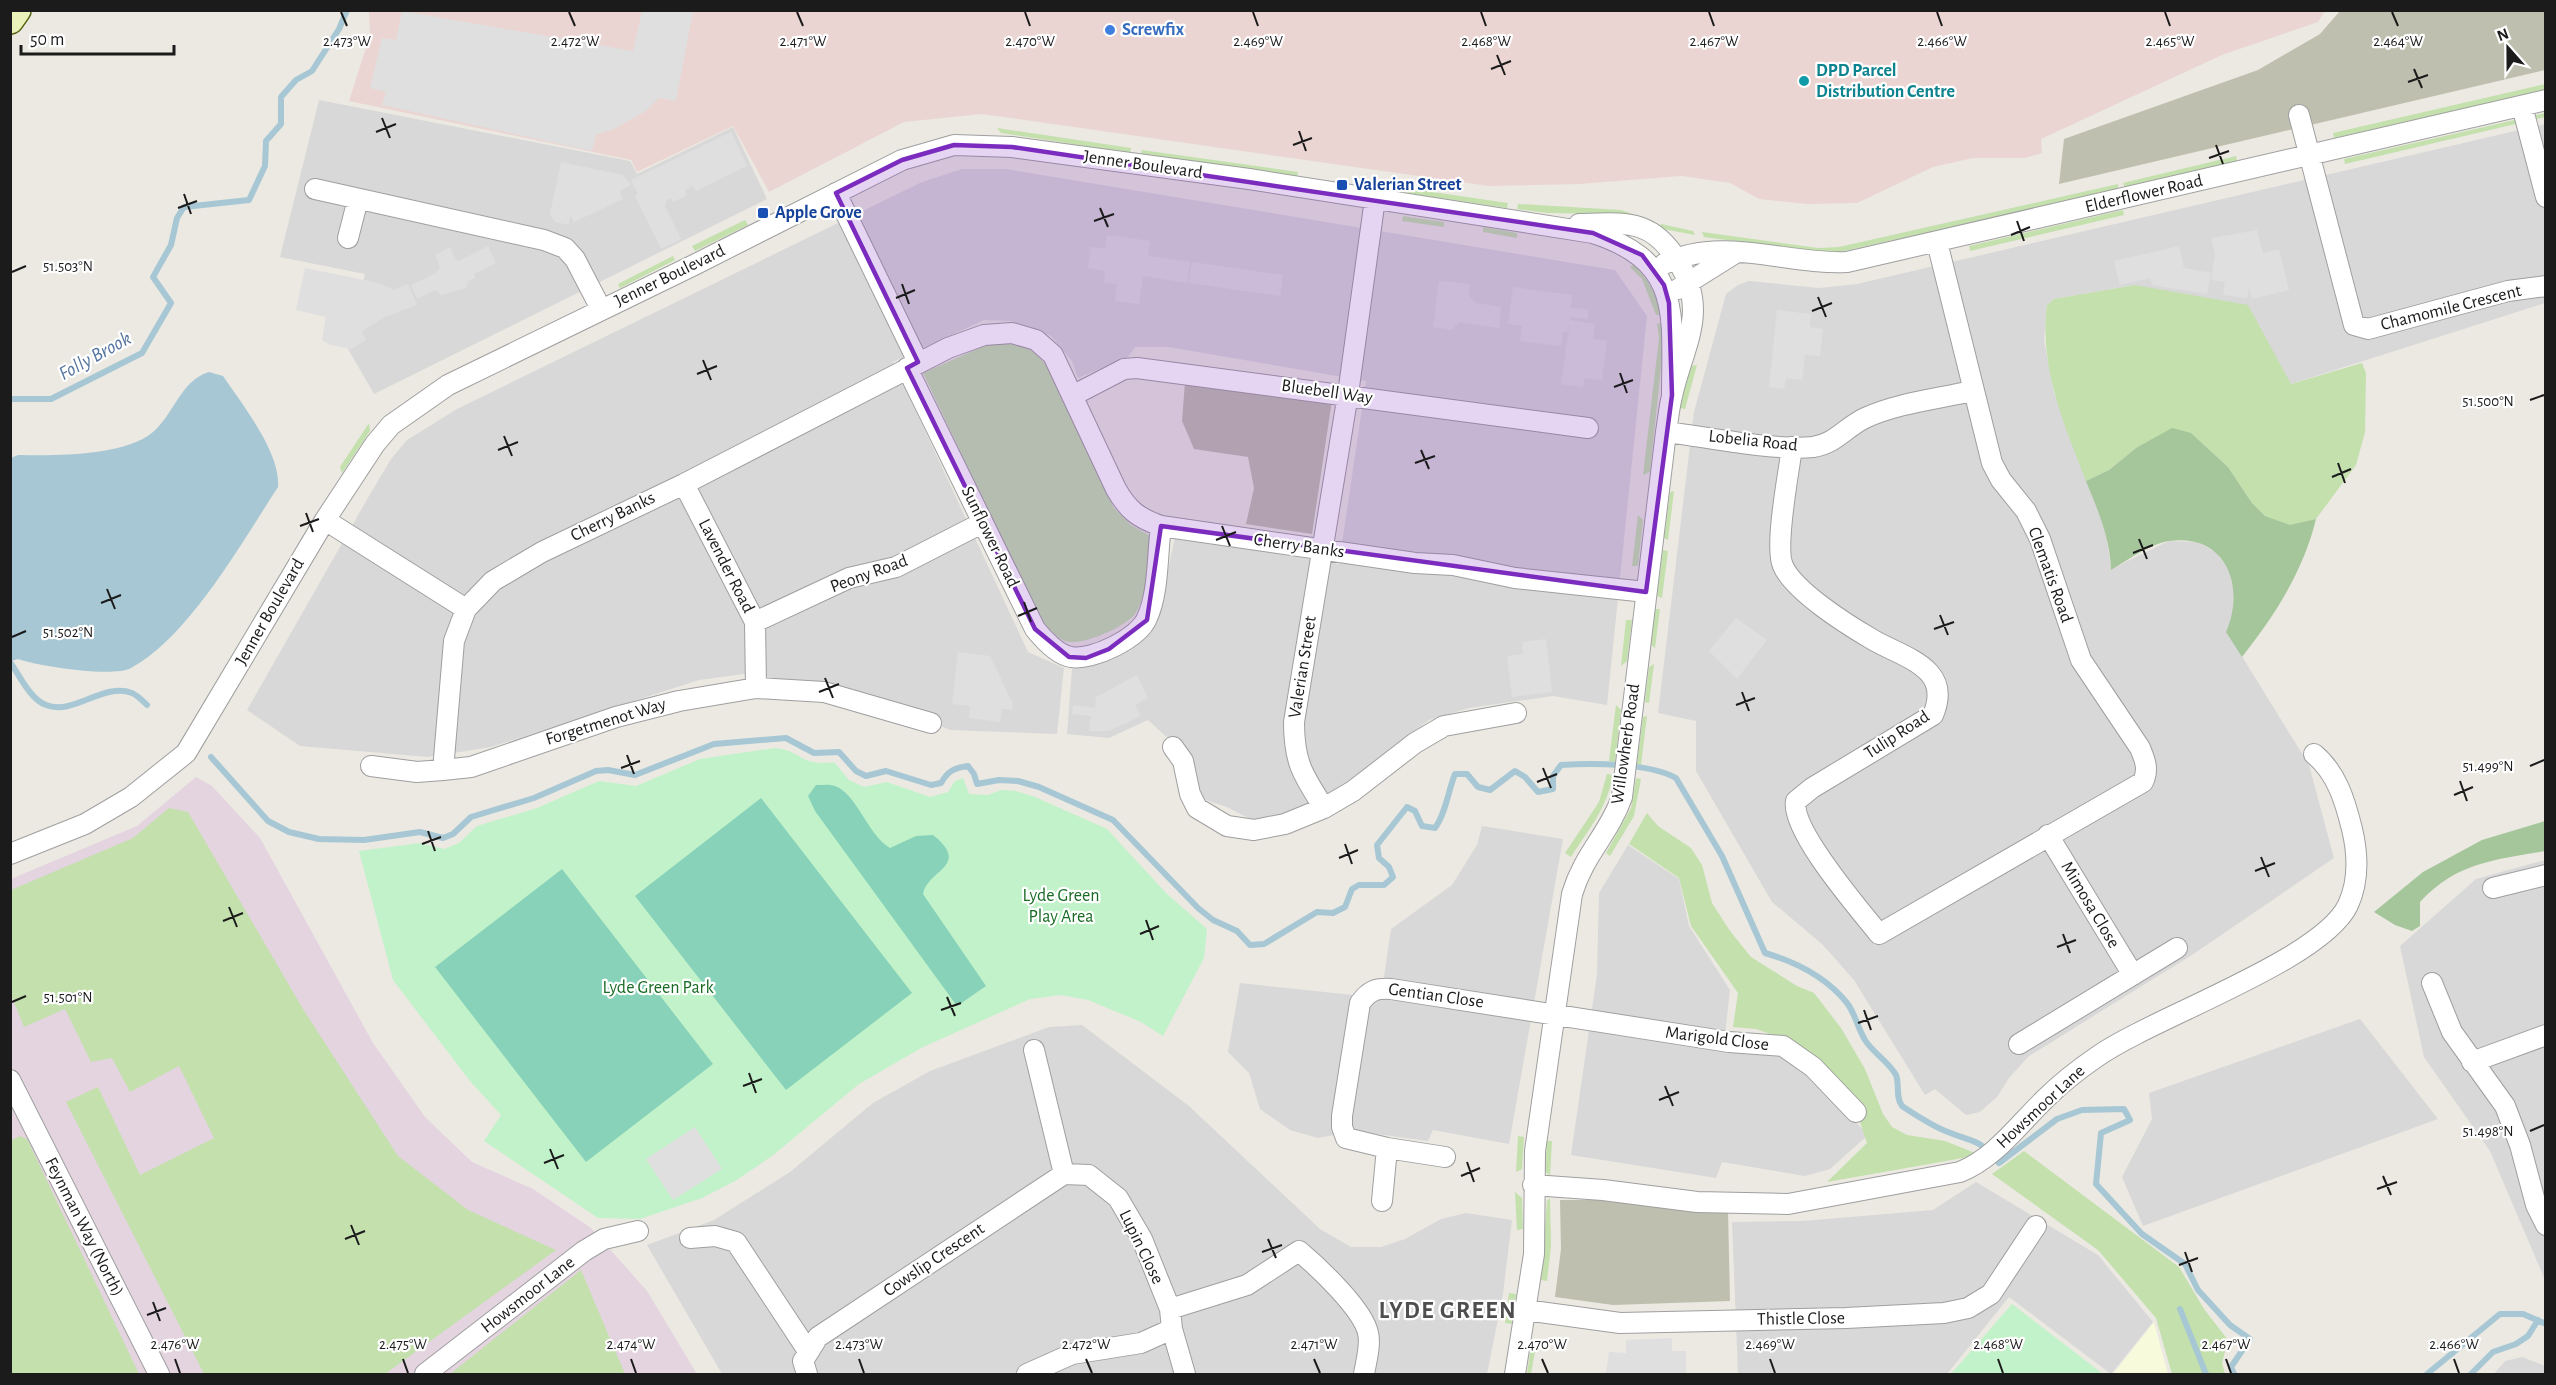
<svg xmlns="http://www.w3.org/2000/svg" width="2556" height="1385" font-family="'Alegreya Sans',sans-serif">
	<rect width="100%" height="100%" fill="#ebe9e2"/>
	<path fill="#d9d8d8" d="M319,100l311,61 7,13 96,-47 34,72 -393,195 -26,-45 17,-75 -85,-17z
		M2545,124v179l-254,81 -156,-99 -81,14 -7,6 -3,35 10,53 52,137 5,39 58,-28 28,1 19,10 13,17 6,16v20l-8,27 82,133 25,93 -142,97 -163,101 -20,22 -12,19 -17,15 -14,3 -31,-26 -10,6 -71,-115 -32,-36 -50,-42 -76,-131v-50l-38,-8 36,-301 32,-118 12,-9 11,-4 70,7 38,-4z
		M962,169h44l609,101 32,46 -40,389 -54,-9 -84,12 -40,12 -90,68 -44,27 -41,6 -27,-14 -27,-9 -12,-41 -40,-37 -39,18 -42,-4 5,-65 25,-6 44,-22 9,-9 7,-12 18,-83 164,27 27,-183 -198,-34h-33l-7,10 -50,21 -6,-17 -21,-25 -40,-15 -27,-1 -91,42 135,290 36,16 -7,66 -107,-4 -70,-29 -45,-12 -91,-15 -45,6 -208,67 -63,10 -128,-11 -53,-36 122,-214 22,-37 16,-19 50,-31 465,-227z
		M1482,826l81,13 -54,305 -76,-14 -5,11 -73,-10 -37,7 -28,-8 -30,-21 -11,-36 -21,-21 12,-69 141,15 10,-69 61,-44 25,-40z
		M1628,845l51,34 10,47 41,64 -6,54 54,7 26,15 64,69 -38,34 -25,7 -83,-14 -6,16 -145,-23 26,-181 2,-81z
		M2545,860v420l-55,-129 -66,-94 -24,-111 76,-67z
		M2360,1019l78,100 -295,107 -21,-49 30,-58 -3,-26z
		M1082,1025l107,81 131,123 31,18h30l24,-8 36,-20 25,-6 46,7 -9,74 -16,80h-765l-75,-129 67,-25 76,-48 83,-69 57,-32 119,-44z
		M1976,1182l122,73 55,67 -42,52 -102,-77 -62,77h-209l-6,-152 71,-1 130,-11z
		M2522,1357l23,9v8h-51l11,-13z"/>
	<path fill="#ebd5d2" d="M369,10l1956,1 -7,11 -96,33 -181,84 1,14 -17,5h-52l-40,9 -76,36 -50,1 -48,-5 -29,-16 -48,-7 -103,8 -90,2 -507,-72 -78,8 -135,70 -36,-66 -96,46 -6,-12 -282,-59 21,-66z"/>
	<path fill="#e4d4e0" d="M196,777l16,9 48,52 113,205 52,74 47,45 61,27 58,39 56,63 50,83h-686v-495l126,-53z"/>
	<path fill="#f8fadc" d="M2154,1322l14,52h-55z"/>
	<path fill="#bebfae" d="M2340,11h205v59l-486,114 5,-45 194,-69 62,-36z
		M1185,382l147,18 -20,134 -66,-10 8,-36 -6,-31 -54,-8 -12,-28z
		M1560,1200h43l125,10 2,91 -117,4 -58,-8 6,-48z"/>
	<path fill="#c3e0ad" d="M2545,84v6l-211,48 -1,-5z
		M2545,113v4l-200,47 -1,-5z
		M997,128l134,20 -1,5 -129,-20z
		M1142,150l156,22 -1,5 -156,-22z
		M2236,156l1,5 -112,27 -2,-5z
		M1357,181l151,22 -1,5 -150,-22z
		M2118,184v5l-287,65 -127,-17 -2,-5 116,16 21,-1z
		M1518,204l103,6 33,11 -3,4 -42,-11 -61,-1 -31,-4z
		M2123,210l1,5 -154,36 -1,-5z
		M1403,216l41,6v5l-42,-6z
		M745,220l3,5 -53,26 -3,-5z
		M1661,224l32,7 2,4 -37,-7z
		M1483,227l34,6v5l-34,-6z
		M673,256l2,4 -55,28 -2,-4z
		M1633,264c16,15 23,30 28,51h-5l-14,-36 -12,-12z
		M2135,285l113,20 43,79 71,-21 4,10 -1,59 -9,33 -40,54 -26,7 -25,-10 -13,-13 -24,-36 -37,-34 -55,15 -27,22 -23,11c-22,-57 -47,-113 -39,-176l7,-6z
		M1657,323l6,1v24l-13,124 -7,3 16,-137z
		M1008,341c18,3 26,10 38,24l68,143 17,17 23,13c-4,20 -8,60 -19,76 -10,13 -54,33 -70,27 -11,-4 -20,-17 -27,-25l-115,-243 68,-30z
		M1697,365l-12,44 -5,-1 11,-42z
		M369,423l1,8 -28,42 -2,-6z
		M1674,491l-6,49 -4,-2 6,-46z
		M1638,515l5,5 -5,46h-6z
		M1663,550l5,1 -6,47 -5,-2z
		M1655,609h5l-5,39 -4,-3z
		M1626,620h6l-5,41 -6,5z
		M1654,664l-5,39 -4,-1 4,-35z
		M1616,705l5,5 -6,52 -6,-1z
		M1647,716l-6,49 -4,-1 6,-47z
		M1607,774l6,1c-6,33 -24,54 -42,82l-6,-4 34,-51z
		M1636,778l5,1 -7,37 -24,40 -4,-3 25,-45z
		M169,808l19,4 115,197 95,147 70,54 88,40 -171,124h-181l-138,-272 32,-15 42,88 74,-37 -35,-72 -49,26 -18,-34 -21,4 -26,-53 -41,18 -13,-32v-105l122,-52z
		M1647,813l11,13 33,22 11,17 10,38 18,28 21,26 46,29 17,7 27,35 24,41 18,45 9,13 15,8 38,6 35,14 -153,27 40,-39 -7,-21 2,-13 -67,-66 -39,-14 -23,-2 5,-34 -47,-67 -12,-48 -50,-34z
		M20,1136l7,3 112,235h-128l-1,-233z
		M1518,1136l6,1 -2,32 -6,3z
		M1547,1141h5l-2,35 -5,-5z
		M2024,1151l155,116 25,42 24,31 -6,23 3,11h-53l-16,-56 -58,-68 -106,-76z
		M1515,1192l7,6 1,31 -6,1z
		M1550,1198l1,48 -4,35 -6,-1 6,-79z
		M581,1270l44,104h-175z
		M1509,1293l7,1 -4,30 -7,-1z
		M1531,1345h5l-5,29h-4z"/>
	<path fill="#a5c69b" d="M2172,428l19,5 37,34 24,36 13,13 25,9 26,-6c-13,53 -41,96 -74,138l-16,-25c20,-46 0,-99 -57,-91 -20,3 -41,19 -58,29 -1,-33 -13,-59 -25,-89l23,-11 27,-22z
		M2545,821v30c-50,9 -88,11 -125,51v24l-8,5 -17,-6 -21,-13 49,-40 59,-32z"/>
	<path fill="#c2f2c9" d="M775,748c26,2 25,19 59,14l15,18 15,7 23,-5 43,15 18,-5 7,-11 8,-3 6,16 19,1 13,-5 15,1 19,6 72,32 60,65 40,35 -3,29 -41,78 -22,-14 -53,-22 -27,-5 -31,4 -107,48 -64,37 -87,72 -37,25 -33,17 -62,21 -42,-1 -114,-77 17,-26 -31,-34 -77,-101 -34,-129 61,-8 24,6 15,-6 18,-17 60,-18 62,-27 37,5 64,-27z
		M2012,1304l91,70h-152z"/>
	<path fill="#88d2ba" d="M816,785c6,0 14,-1 19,1 22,8 32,48 55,62l26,-12 17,-1c39,31 -6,35 -10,59l63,92 -29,20 -142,-195 -7,-15z
		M761,798l151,195 -126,97 -151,-194z
		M562,869l151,195 -127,98 -151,-195z"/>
	<path fill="#dfdfdf" d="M402,11l231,40 9,-40h51l-17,90 -17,-3 -13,13 -32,18 -18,6 -4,16 -210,-46 4,-13 -16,-4 12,-50 14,2z
		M731,132l16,34 -51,25 -3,-5 -8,4 2,5 -14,7 -2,-4 -4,2 -2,6 16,33 -20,10 -26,-53 3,-2 -7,-14z
		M561,162l62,13 8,10 -11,6 3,8 -49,23 -4,-7 -1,10 -14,-3 -5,-8z
		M2257,230l6,23 16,-4 10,41 -37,9 -3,-11 -2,10 -24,-3 2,-13 -14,-2 4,-27 -4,-15z
		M1107,235l43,6 -2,15 42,6 -3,21 -44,-7 -4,28 -24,-3 2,-17 -13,-2 1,-11 -17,-3 3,-21 14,2z
		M488,246l8,17 -22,11 1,4 -7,3 -2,7 -25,7 -5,-5 -19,9 -6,-14 25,-12 4,-6 -5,-12 15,-8 6,13 3,1z
		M2179,246l5,22 27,5 -4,21 -55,-9 -2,-7 -30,7 -6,-24z
		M1192,262l91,13 -3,21 -91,-13z
		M305,268l74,15 15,7 14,-6 9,21 -32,12 -23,14 4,9 -15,9 -21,-4 -8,-5 4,-23 -30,-7z
		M1439,281l31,3 -1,12 7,7 25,4 -2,21 -40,-6 -7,8 -19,-3z
		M1513,287l59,8 -2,12 19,3 -2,9 -16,-2 -4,15h-4l-2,14 -41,-5 2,-15 -14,-2z
		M1777,310l34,4 -1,13 13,2 -3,27 -15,-1 -3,25 -16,-2 -2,11 -15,-2z
		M1570,320l25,4 -2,15 14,2 -5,39 -18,-2 -1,9 -22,-3z
		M1736,618l31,22 -30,39 -28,-28z
		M1546,639l6,53 -40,5 -5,-41 16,-2 -1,-12z
		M958,652l32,4 23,48 -1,6 -10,-1 -2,13 -31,-4 1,-12 -18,-2z
		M1137,675l11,23 -13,7 6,11 -32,15h-20l2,-15 -19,-2 1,-9 22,3 1,-11z
		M695,1127l27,42 -49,31 -27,-41z
		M1672,1338v13h14v22l-80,1 3,-22 17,1v-13z"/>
	<path fill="#a7c7d4" d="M209,372l14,4c19,28 58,77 55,111 -36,55 -89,150 -147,181 -19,10 -93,-2 -113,-9l-7,2v-203l7,-3c34,1 108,1 135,-23 21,-18 28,-52 56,-60z"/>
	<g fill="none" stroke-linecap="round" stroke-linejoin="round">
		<path stroke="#a7c7d4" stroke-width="6" d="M10,399h41l91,-46 29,-50 -18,-26 18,-32 6,-27 7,-11 65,-7 16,-34 1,-25 15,-17v-27l15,-17 16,-9 27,-42 8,-19
			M10,662c10,14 20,37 36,43 28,11 57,-23 86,-12 5,2 11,8 15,12
			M211,757l57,64 21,11 30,7 45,1 56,-8 23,6 10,-4 18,-17 63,-19 62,-27 12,-1 27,5 79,-31 72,-6 28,15 25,-1 17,19 10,5 20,-5 45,14 10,-2c7,-12 13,-15 27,-17l6,8 3,10 22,-4 19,1 21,6 74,33 85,88 15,12 24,11 13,14 14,-1 53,-32 16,1 12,-6 7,-18 7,-4h25l9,-8 -4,-10 -10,-9 -2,-13 30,-38 8,4 7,15 13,2c11,-15 13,-37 20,-54h12l11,13 12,3 25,-19 10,6 13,15 15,-3v-13l8,-11c32,-2 88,-2 115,13l46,78 43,97c31,9 61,24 82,50 8,10 11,26 18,37 8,13 24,22 31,35 4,11 -1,21 6,31 14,9 30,20 46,26 29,12 29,5 51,31l58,-44 25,-9 42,-1 6,11 -29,13 -5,51 46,50 43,30 13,26 32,35 20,14 -19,28 3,7
			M2180,1309l26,65
			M2427,1374l73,-60h23l23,10
			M2471,1374l22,-22 23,-8 12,-8 10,-16"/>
		<g stroke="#9f9f9f" stroke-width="22">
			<path id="street" d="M2522,106l24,91
				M2299,115l55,210 14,4 140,-38 38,-5
				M315,189l229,51 21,8 10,11 26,50
				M836,193l82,169
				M348,238l10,-39
				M1664,264c58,-29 123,1 183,-2l699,-162
				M1678,289l59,-37
				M907,368l128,261c8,10 23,26 36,28 21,4 68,-19 76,-39 12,-26 10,-63 14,-92
				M1072,396l52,-27 13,-1 451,60
				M1666,432c42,5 107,19 147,15 22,-3 33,-20 52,-29 33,-15 72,-19 107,-27
				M1792,447c-3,25 -18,99 -9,119 11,25 63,58 87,72 30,19 84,28 63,77l-121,73 -16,13c-6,29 64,109 83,133l264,-152c6,-13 2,-22 -3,-34l-59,-88 -41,-121 -14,-28 -25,-31 -9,-17 -55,-221
				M684,484l71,138 1,66
				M325,520l141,89
				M755,622l94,-44 47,-11 86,-44
				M931,723l-107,-31 -68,-4 -77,13 -63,16 -145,50 -28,3 11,-129 12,-32 27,-28 49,-29 142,-68 264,-136 36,-13 28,-2 24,7 17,15 63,134c12,21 22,29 45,37l254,37 38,2 62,13 131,14
				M1173,747l10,14 7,33 7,14 30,18 27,4 31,-6 39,-16 29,-17 62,-48 29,-17 72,-13
				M371,766l46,6 26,-2
				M1324,808c-21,-33 -30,-45 -30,-86l54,-328 27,-195
				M2048,835l85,140
				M10,854l75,-30 46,-27 55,-44 139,-233 50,-76 16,-19 57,-40 246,-120 208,-105 52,-15 58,2 237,32 344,54c90,29 79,82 79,162
				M2493,888l53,-13
				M2432,983l20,49 53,74 15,39 16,60 10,20
				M2019,1044l158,-96
				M1034,1050l30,124 25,1 29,23 24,41 28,70 2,20 13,45
				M2472,1062l74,-27
				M10,1080l149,294
				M1445,1157l-58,-9 -41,-10 -4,-11v-11l18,-113c9,-12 15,-15 31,-14l338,53 54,4 30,21 43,45
				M1533,1185l70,5 94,12 91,2 172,-32c35,-14 58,-47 85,-73 16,-16 34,-30 53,-43 56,-39 224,-96 250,-151 11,-24 10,-51 4,-76 -7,-28 -15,-56 -38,-75
				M1382,1201l5,-53
				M690,1238l25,-2 21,6 72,109
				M1170,1309l77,-24 52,-34c19,16 64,58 69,82 3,12 -2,29 -4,41
				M1525,1310l95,13 226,-5 98,-5 24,-5 23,-14 45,-68
				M425,1374l159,-123 20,-12 34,-8
				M807,1374l-4,-13 15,-24 246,-163
				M1027,1374l45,-20 69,-11 31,-14
				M1515,1374l19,-120 1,-103 37,-257c12,-40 37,-60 50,-97l44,-365c2,-12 3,-24 6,-36 11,-50 37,-83 7,-133 -27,-45 -53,-40 -100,-39"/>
		</g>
		<g stroke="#556311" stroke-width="30">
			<path id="secondary" d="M10,20l7,-10"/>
		</g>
		<use href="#street" stroke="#fff" stroke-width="20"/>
		<use href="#secondary" stroke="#eaf1ba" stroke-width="27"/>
	</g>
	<path fill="#7b2cbf" fill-opacity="0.2" stroke="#7b2cbf" stroke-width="4.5" stroke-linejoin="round" d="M954,145l58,2 581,86 49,22 22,30 5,18 3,92 -26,197 -485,-66 -14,94 -38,29 -23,9 -17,-1 -34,-28 -128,-261 11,-6 -82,-169 66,-33z"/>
	<path fill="none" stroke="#1b1b1b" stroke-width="2" d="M341,12l6,14M569,12l6,14M797,12l6,14M1025,12l5,14M1253,12l5,14M1481,12l5,14M1709,12l5,14M1937,12l5,14M2165,12l5,14M2392,12l6,14M1497,55l8,20M1491,69l20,-8M2414,69l8,19M2408,82l20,-7M382,118l8,20M1299,131l7,20M376,132l20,-8M1293,145l19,-7M2216,145l7,19M2209,158l20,-7M184,194l7,20M178,208l19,-7M1100,208l8,19M1094,221l20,-7M2017,221l7,20M2011,235l19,-8M12,272l14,-6M902,284l7,20M1818,297l8,20M896,298l19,-8M1812,311l20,-8M703,360l8,20M1620,373l7,20M697,374l20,-8M1614,387l19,-7M2530,400l14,-5M504,436l8,20M498,450l20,-8M1421,450l8,19M1415,463l20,-7M2338,463l7,20M2332,477l19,-8M306,513l7,19M300,526l19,-7M1222,526l8,20M2139,539l8,20M1216,540l20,-8M2133,553l20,-8M107,589l8,20M1024,602l7,20M101,603l20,-8M1940,615l8,20M1018,616l19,-8M1934,629l20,-7M12,637l14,-6M825,678l8,20M819,692l20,-8M1742,692l7,19M1736,705l19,-7M627,755l7,19M2530,766l14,-6M621,768l19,-7M1543,768l8,20M2460,781l7,20M1537,782l20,-8M2454,795l19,-8M428,831l7,20M422,844l19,-7M1345,844l7,20M2261,857l8,20M1339,858l19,-8M2255,871l20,-8M229,907l8,20M1146,920l7,20M223,921l20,-8M1140,934l19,-8M2063,934l7,19M2057,947l19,-7M947,997l8,19M12,1002l14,-6M941,1010l20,-7M1864,1010l7,20M1858,1023l20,-7M749,1073l7,20M743,1086l19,-7M1665,1086l8,20M1659,1100l20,-8M2530,1131l14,-6M550,1149l8,20M1467,1162l7,20M544,1163l20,-8M1461,1176l19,-8M2383,1176l8,19M2377,1189l20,-7M351,1225l8,20M345,1239l20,-8M1268,1239l8,19M1262,1252l20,-7M2185,1252l7,20M2179,1265l19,-7M153,1302l7,19M147,1315l19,-7M175,1359l5,14M403,1359l5,14M631,1359l5,14M859,1359l5,14M1086,1359l6,14M1314,1359l6,14M1542,1359l6,14M1770,1359l5,14M1998,1359l5,14M2226,1359l5,14M2454,1359l5,14"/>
	<circle fill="#3f7fe0" stroke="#fff" stroke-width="2" cx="1110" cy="30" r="6"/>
	<circle fill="#0f9aa8" stroke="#fff" stroke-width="2" cx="1804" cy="81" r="6"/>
	<g fill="#1a4fb4" stroke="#fff" stroke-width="2">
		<rect x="1336" y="179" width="12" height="12" rx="3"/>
		<rect x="757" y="207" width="12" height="12" rx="3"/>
	</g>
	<g text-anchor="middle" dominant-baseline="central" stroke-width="4.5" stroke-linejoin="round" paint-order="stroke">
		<g font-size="18" font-weight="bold" fill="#366cbe" stroke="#fff" text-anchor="start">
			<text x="1122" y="30">Screwfix</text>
		</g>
		<g font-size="18" font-weight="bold" fill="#0d838f" stroke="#fff" text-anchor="start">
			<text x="1816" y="71">DPD Parcel<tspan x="1816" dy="21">Distribution Centre</tspan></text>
		</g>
		<g font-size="18" fill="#1b1b1b" stroke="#fff">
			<text transform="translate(1143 165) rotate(8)">Jenner Boulevard</text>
			<text transform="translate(2144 194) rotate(-13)">Elderflower Road</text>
			<text transform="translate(670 276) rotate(-26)">Jenner Boulevard</text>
			<text transform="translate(2451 308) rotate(-14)">Chamomile Crescent</text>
			<text transform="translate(1327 392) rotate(8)">Bluebell Way</text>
			<text transform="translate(1753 441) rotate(6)">Lobelia Road</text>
			<text transform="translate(613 517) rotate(-26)">Cherry Banks</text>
			<text transform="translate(990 537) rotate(64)">Sunflower Road</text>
			<text transform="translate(1299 546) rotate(8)">Cherry Banks</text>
			<text transform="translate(726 566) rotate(63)">Lavender Road</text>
			<text transform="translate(869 574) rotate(-20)">Peony Road</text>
			<text transform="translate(2050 575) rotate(70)">Clematis Road</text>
			<text transform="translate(270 612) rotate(-60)">Jenner Boulevard</text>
			<text transform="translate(1303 667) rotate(-81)">Valerian Street</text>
			<text transform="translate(606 722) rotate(-17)">Forgetmenot Way</text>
			<text transform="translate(1897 735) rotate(-33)">Tulip Road</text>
			<text transform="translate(1626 744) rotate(-82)">Willowherb Road</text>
			<text transform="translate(2090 905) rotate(59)">Mimosa Close</text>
			<text transform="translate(1436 996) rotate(8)">Gentian Close</text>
			<text transform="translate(1717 1039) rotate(7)">Marigold Close</text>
			<text transform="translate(2041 1107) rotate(-43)">Howsmoor Lane</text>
			<text transform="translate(84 1227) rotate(63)">Feynman Way (North)</text>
			<text transform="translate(1141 1247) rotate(64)">Lupin Close</text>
			<text transform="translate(934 1260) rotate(-34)">Cowslip Crescent</text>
			<text transform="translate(528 1295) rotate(-38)">Howsmoor Lane</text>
			<text transform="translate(1801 1319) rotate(-1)">Thistle Close</text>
		</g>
		<g font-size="18" font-weight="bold" fill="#164399" stroke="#fff" text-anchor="start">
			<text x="1354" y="185">Valerian Street</text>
			<text x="775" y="213">Apple Grove</text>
		</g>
		<g font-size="18" fill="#186a24" stroke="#fff">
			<text x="1061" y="896">Lyde Green<tspan x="1061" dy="21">Play Area</tspan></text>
			<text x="658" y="988">Lyde Green Park</text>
		</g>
		<g font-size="20" font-style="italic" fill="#54749e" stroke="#fff">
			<text transform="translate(95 356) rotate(-29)">Folly Brook</text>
		</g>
		<g font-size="24" font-weight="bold" letter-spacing="1.5" fill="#4e4e4e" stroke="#fff">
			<text x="1448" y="1311">LYDE GREEN</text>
		</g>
	</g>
	<g font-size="15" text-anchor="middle" fill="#1b1b1b" stroke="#fff" stroke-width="4.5" stroke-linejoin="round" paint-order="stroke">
		<text x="803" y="46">2.471°W</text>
		<text x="1258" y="46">2.469°W</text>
		<text x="2398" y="46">2.464°W</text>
		<text x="347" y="46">2.473°W</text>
		<text x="575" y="46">2.472°W</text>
		<text x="1030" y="46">2.470°W</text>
		<text x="1486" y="46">2.468°W</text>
		<text x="1714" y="46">2.467°W</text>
		<text x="1942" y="46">2.466°W</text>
		<text x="2170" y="46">2.465°W</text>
		<text x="68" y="271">51.503°N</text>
		<text x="2488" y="406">51.500°N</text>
		<text x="68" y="637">51.502°N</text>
		<text x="2488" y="771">51.499°N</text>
		<text x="68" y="1002">51.501°N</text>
		<text x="2488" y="1136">51.498°N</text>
		<text x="175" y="1349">2.476°W</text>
		<text x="403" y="1349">2.475°W</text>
		<text x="631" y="1349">2.474°W</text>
		<text x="859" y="1349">2.473°W</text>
		<text x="1086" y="1349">2.472°W</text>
		<text x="1314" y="1349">2.471°W</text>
		<text x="1542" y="1349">2.470°W</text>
		<text x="1770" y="1349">2.469°W</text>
		<text x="1998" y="1349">2.468°W</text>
		<text x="2226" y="1349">2.467°W</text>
		<text x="2454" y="1349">2.466°W</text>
	</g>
	<rect width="2556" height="1385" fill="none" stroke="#1b1b1b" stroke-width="24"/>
	<g transform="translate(2508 48) rotate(339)" stroke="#ffffff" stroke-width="4.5" paint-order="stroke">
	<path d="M0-4.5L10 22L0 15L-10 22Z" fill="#1b1b1b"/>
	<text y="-9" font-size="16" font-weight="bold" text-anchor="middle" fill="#1b1b1b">N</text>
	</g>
	<path d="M21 45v9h153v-9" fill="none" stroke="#1b1b1b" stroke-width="3"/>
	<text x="30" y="45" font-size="18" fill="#1b1b1b" stroke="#ffffff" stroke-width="4.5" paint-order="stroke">50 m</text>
</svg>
